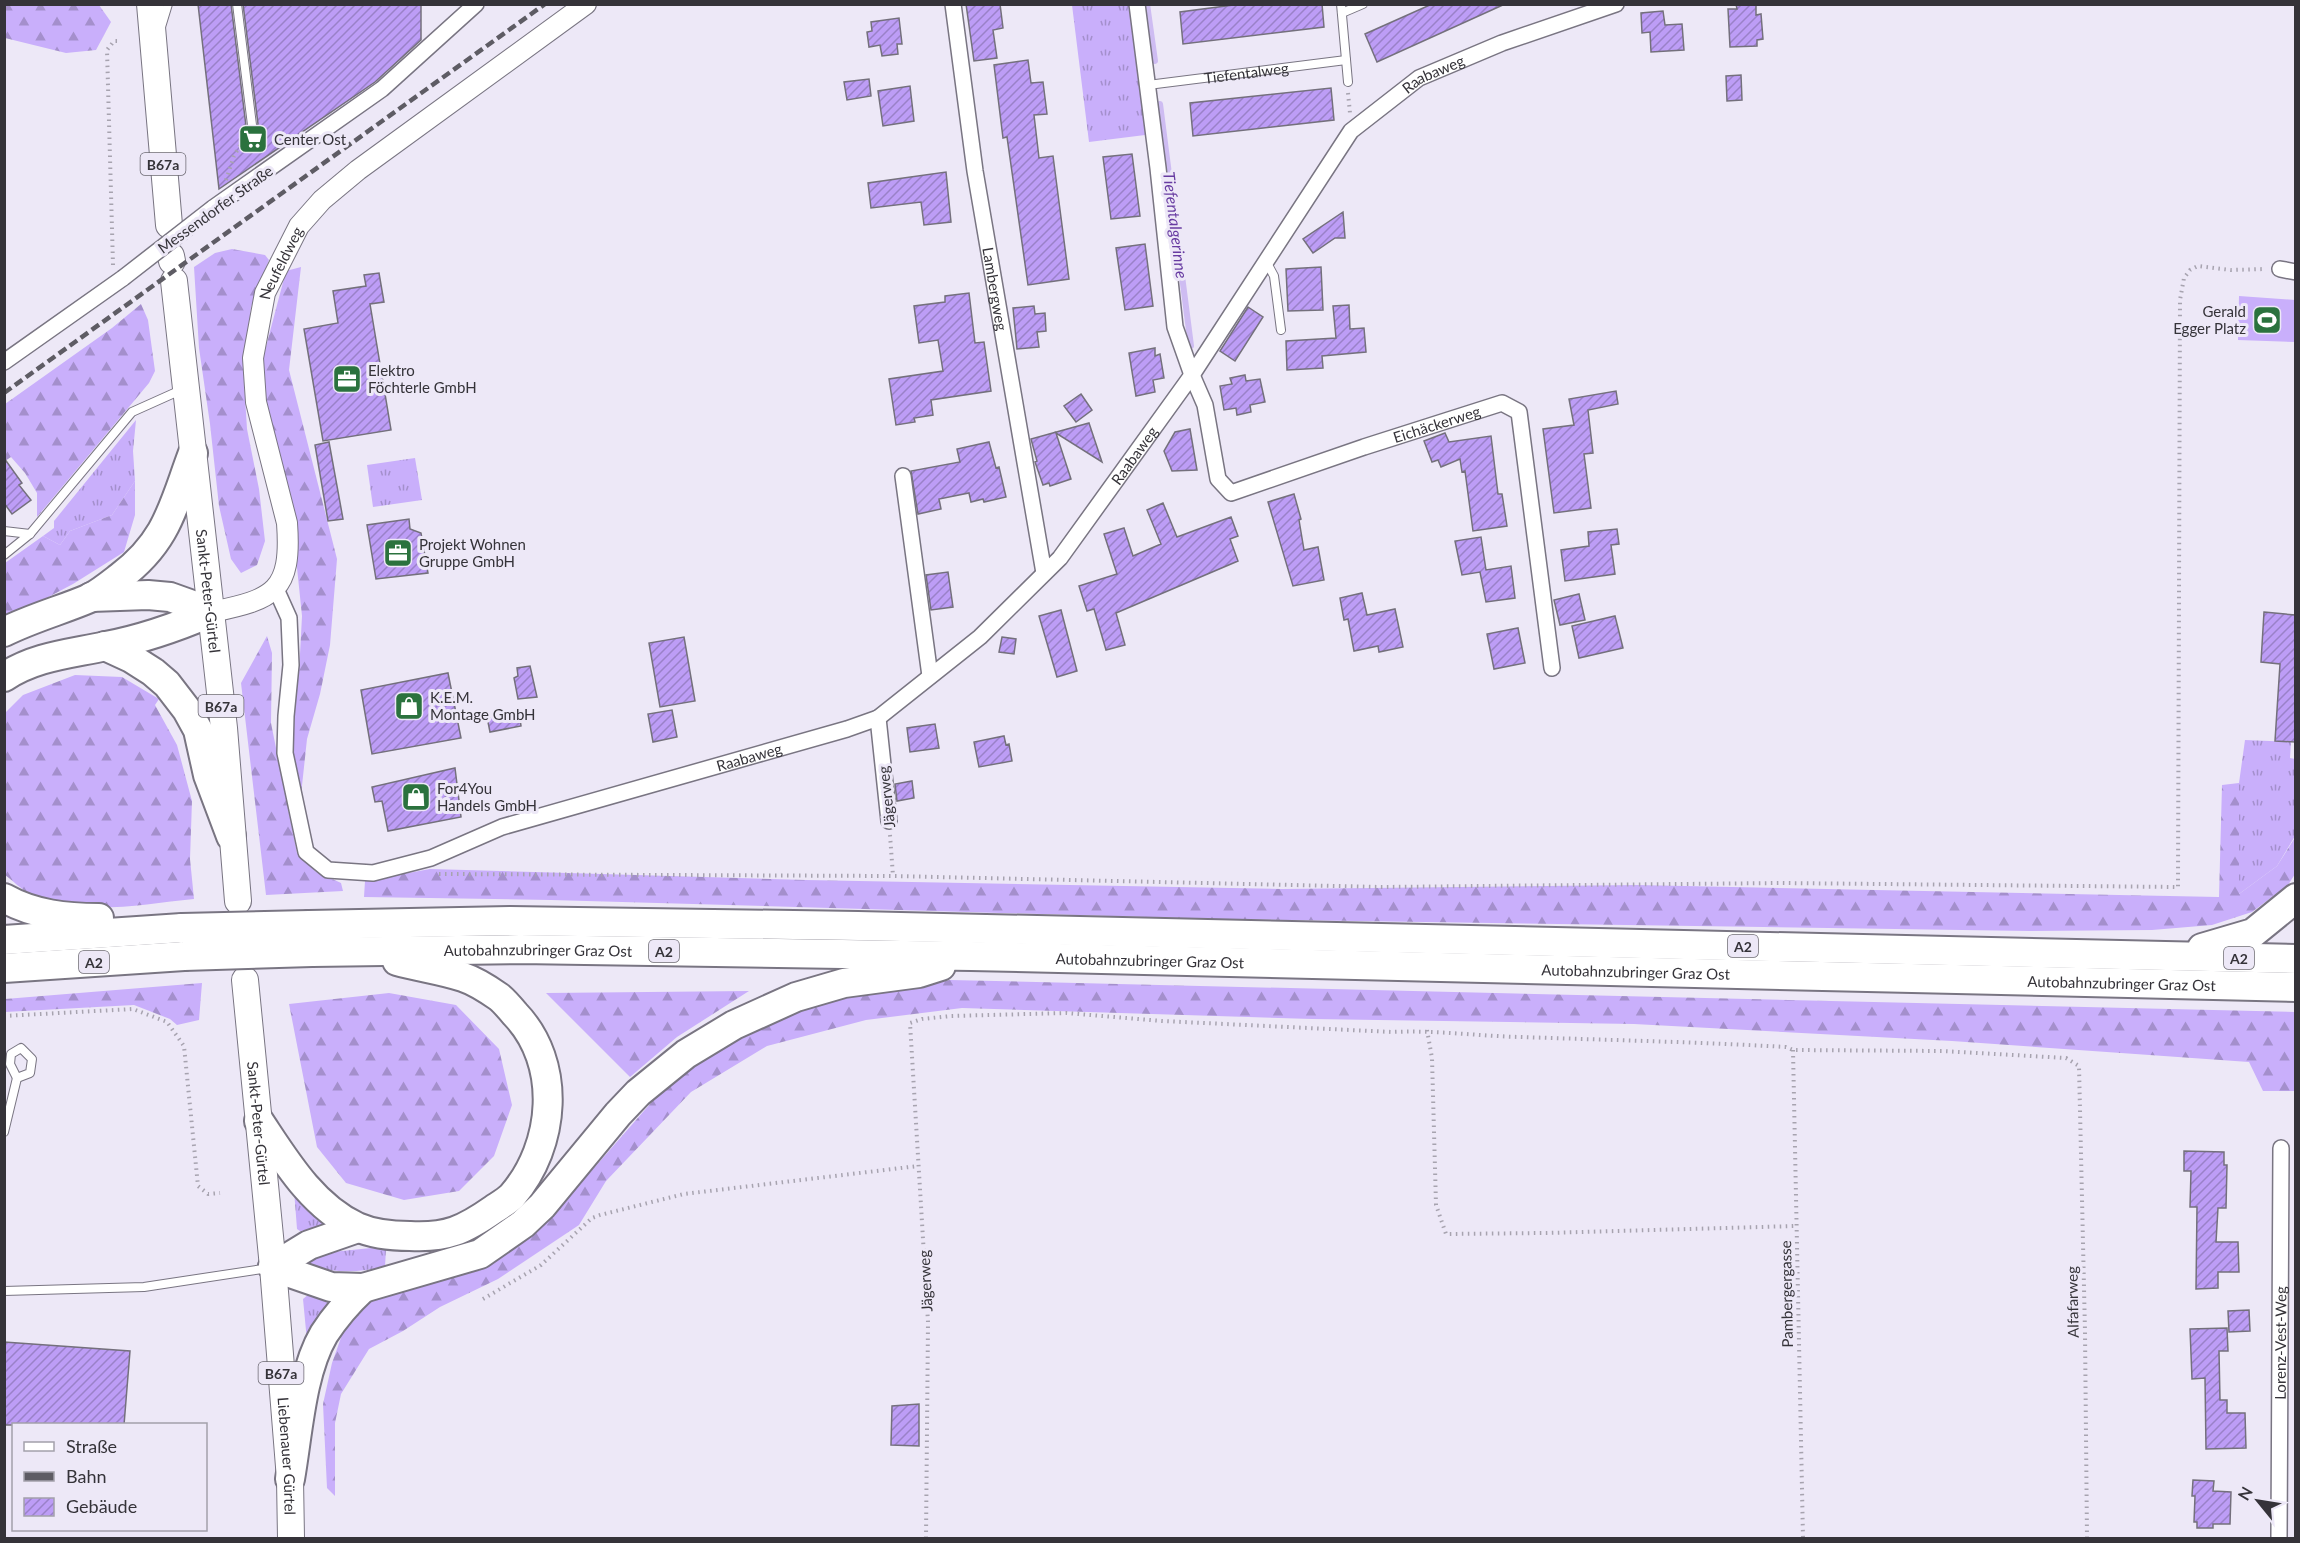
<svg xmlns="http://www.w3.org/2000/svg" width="2300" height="1543" font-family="Lato,sans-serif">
	<defs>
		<pattern id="grass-tufts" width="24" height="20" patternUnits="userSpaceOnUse" patternTransform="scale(1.5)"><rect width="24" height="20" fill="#c9affb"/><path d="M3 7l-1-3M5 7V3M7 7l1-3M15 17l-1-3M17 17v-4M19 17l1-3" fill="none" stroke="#a48fcc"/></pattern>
		<pattern id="forest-firs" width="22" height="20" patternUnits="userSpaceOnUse" patternTransform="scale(1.5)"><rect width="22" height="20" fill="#c9affb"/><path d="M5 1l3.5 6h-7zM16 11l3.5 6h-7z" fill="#a48fcc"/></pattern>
		<pattern id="building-hatch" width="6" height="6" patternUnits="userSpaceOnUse" patternTransform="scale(1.5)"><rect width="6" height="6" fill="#bd9df6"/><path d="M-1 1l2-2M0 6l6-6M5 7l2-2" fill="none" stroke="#9a81c8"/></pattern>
	</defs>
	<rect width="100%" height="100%" fill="#ede8f7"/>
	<path fill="url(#grass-tufts)" d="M1072,5h59l14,130 -56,7z
		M136,420l-3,31 2,30 -23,34 -42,16 -10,14 -17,-9 11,-8v-7z
		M415,458l7,42 -49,7 -6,-42z
		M2245,740l46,2 -1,16 5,1v77l-18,30 -38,28v-111z
		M294,1190l38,39 -32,2 -3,-2z
		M371,1248l15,1 -1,18c-26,5 -55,8 -80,-5l8,-8z
		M309,1294l27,4 -29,43 -4,-42z"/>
	<path fill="url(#forest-firs)" d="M5,4l94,1 12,17 -15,28 -30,3 -61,-15z
		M232,249l33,6 4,5 -18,47 -7,74 3,48 12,60 6,52 -8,24 -16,8 -10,-14 -12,-53 -9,-82 -11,-76 -5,-81 21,-14z
		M301,267l-12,103 48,189 -7,86 -10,49 -13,45 -6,56 -16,-49 14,-73 3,-57 -6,-58 -37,-185 27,-102z
		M141,304l7,16 7,51 -6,12 -112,134v-24l-12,-20 -14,-16 -6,4v-57l107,-76z
		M135,481v34l-11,37 -51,32 -68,36v-57l38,-27 17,9 10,-14 42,-16z
		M267,636l5,17 -1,70 26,130 18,18 26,12 2,8 -77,4 -25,-212z
		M75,675l47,2 37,22 -4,6 22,40 15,56 -2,58 4,40c-54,5 -113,19 -164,-5 -9,-5 -17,-13 -25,-19l-1,-161 19,-19z
		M2239,783v111l38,-28 19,-30 -1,38 -7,11 -36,27 -40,13 -60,5 -123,1 -815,-12 -663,-19 -187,-3 1,-16 65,-12 376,11 476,9 355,-4 582,12 3,-112z
		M950,980l1345,32v79h-32l-14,-29 -297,-21 -318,-17 -322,-5 -350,-11 -96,12 -99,26 -76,46 -85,89 -27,44 -81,54 -58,28 -37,24 -34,18 -28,45 -6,29v73l-8,-8 -4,-84 9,-41 11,-31 28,-31 109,-31 51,-34 63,-68 77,-88 74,-50 112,-38z
		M202,983l-3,37 -22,5 -7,-6 -36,-14 -129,7v-13z
		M749,991l-72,46 -47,40 -84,-84z
		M389,993l67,12 43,44 13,56 -18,51 -35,35 -55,9 -58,-17 -29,-36 -28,-143z"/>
	<path fill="#c9affb" d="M2239,296l56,4v42l-57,-2z"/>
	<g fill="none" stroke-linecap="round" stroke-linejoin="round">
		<path stroke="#cebcf2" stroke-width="6" d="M1147,4l8,57
			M1160,104l31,242"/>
	</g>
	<path fill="url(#building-hatch)" stroke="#74707c" stroke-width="1.5" d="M198,4h33l15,122 4,5 6,-2 2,-5 -15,-120h178v36l-46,42 -156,107z
		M966,4h34l3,24 -10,2 4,28 -23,3z
		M1241,4h81l2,23 -141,17 -3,-32z
		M1432,4h73l-128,58 -12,-28z
		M1736,4h20v11l5,-1 2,25 -6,1v6l-27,1 -2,-38h9z
		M1663,11l2,14 17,-1 2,26 -33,2 -1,-20 -8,1 -1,-20z
		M899,18l3,26h-5l1,10 -16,2 -2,-11 -11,2 -2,-15 5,-1 -1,-9z
		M1028,60l3,23 12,-1 4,32 -13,1 5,43 14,-2 16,123 -41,6 -21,-148 -4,1 -9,-73z
		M1741,75l1,25 -15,1 -1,-25z
		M869,79l2,17 -24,4 -3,-18z
		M910,86l4,35 -31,5 -5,-35z
		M1331,88l3,32 -141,16 -3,-33z
		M1132,154l8,62 -29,3 -8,-62z
		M946,172l5,50 -27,3 -3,-23 -50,6 -3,-25z
		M1343,212l2,26h-10l-22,15 -10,-14z
		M1145,244l8,62 -28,4 -9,-62z
		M1321,267l2,43 -35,1 -2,-42z
		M379,273l5,29 -14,2 21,126 -68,11 -19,-112 34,-6 -5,-32 33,-5 -2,-11z
		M969,293l6,50 9,-1 7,49 -60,9 2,15 -19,3 1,4 -19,3 -7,-46 54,-8 -5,-31 -19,3 -5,-37 31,-4v-6z
		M1349,305l1,24 14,-1 2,24 -44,4 1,12 -36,2 -1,-29 50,-3 -3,-32z
		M1034,306l1,8 10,-1 1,18 -9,1 2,15 -22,2 -4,-41z
		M1248,307l15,10 -28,44 -15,-10z
		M1155,348v8l5,-2 4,24 -11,2 2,12 -19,4 -7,-43z
		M1245,375l1,6 14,-2 5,23 -15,3 1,7 -14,3 -1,-7 -12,2 -4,-24 12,-2 -2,-6z
		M1616,391l2,13 -30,6 5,43 -9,1 7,54 -37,5 -11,-84 31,-4 -5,-26z
		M1081,394l11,16 -16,12 -12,-16z
		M1089,423l13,39 -46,-29 15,46 -21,7 -1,-3 -6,2 -8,-23 2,-1 -6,-22z
		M1190,429l7,41 -25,1 -8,-20 11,-19z
		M1445,433l4,9 42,-6 7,58h4l5,32 -34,5 -8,-60 -3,1 -2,-13 -19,8 -3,-7 -6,2 -8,-21z
		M329,442l14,77 -15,2 -13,-76z
		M989,442l7,26 3,-1 7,30 -22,5 -1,-3 -12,3 -2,-9 -30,6 2,10 -23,5 -7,-43 49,-9 -3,-13z
		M4,458l18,25 -3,2 12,15 -19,14 -8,-11z
		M1294,494l7,25 -2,1 5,30 14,-3 6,33 -31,6 -25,-84z
		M1163,503l14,34 54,-20 7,19 -8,3 8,22 -122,52 9,32 -19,5 -12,-41 -7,2 -8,-25 38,-12 -13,-40 20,-6 9,28 28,-12 -14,-34z
		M409,519l1,10 11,4 7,40 -52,6 -9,-54z
		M1617,529l2,15 -8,1 4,29 -50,7 -4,-31 28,-4 -1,-14z
		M1481,537l5,33 25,-4 4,32 -29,4 -6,-30 -18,3 -7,-34z
		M948,572l5,35 -22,3 -5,-35z
		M1362,593l5,22 28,-6 8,38 -24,5 -1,-6 -24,5 -6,-32 -4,1 -4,-22z
		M1579,594l6,26 -25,5 -6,-25z
		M1061,610l16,61 -20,6 -18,-61z
		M2264,612l31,3v127l-20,-1 5,-77 -19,-2z
		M1615,616l8,32 -44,10 -7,-32z
		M1518,628l7,35 -31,6 -7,-35z
		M684,637l11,64 -35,6 -11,-64z
		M1002,637l14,2 -2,15 -15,-2z
		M530,666l7,31 -19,2 -4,-21 4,-2 -1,-8z
		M448,673l13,65 -89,16 -11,-64z
		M672,710l5,27 -24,5 -5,-28z
		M519,712l2,14 -31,6 -3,-15z
		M935,724l4,24 -29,4 -3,-24z
		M1004,736l2,9 3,-1 3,17 -33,6 -5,-25z
		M455,768l6,49 -73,14 -6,-30 -7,1 -3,-15z
		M912,781l2,17 -17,3 -2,-17z
		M2184,1151l40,1v13h3l-1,43h-8l-2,34h22l1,30h-21v16l-22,1 1,-82h-7l1,-36h-7z
		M2249,1310l1,21 -21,1 -1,-21z
		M2227,1328l1,23h-9l1,49h7v13h18l1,35 -40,1 -1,-71 -13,1 -2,-50z
		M4,1342l126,9 -6,74h-120z
		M919,1404v42l-28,-1 1,-39z
		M2193,1480l21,1 -1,10 18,1 -1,32h-17v4h-16v-6h-3l1,-26h-3z"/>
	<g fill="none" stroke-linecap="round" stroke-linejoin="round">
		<g stroke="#797582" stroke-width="10">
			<g id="service">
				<path d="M237,4l15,121"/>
				<path d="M1341,4l7,78"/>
				<path d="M1342,13l21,-9"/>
				<path d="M161,27l7,-23"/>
				<path id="s1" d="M1148,85l198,-25"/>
				<path d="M1267,263l7,13 7,54"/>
				<path d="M4,531l26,3"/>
				<path d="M4,555l26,-21 102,-122 49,-22"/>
				<path d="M21,1048l11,11 -2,14 -13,5 -7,-14 1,-10z"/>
				<path d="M4,1132l13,-54"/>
				<path d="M4,1291l140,-4 125,-19"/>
			</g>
		</g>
		<g stroke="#797582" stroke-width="18">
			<g id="minor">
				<path id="s2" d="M953,4l22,167 69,402"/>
				<path id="s3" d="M1137,4l21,164 17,159 17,48 13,30 13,74 13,14 133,-46 138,-44 17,9 33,256"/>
				<path d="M213,208l169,-119 94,-85"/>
				<path d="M2280,269l16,3"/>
				<path d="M4,362l119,-84"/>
				<path d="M903,476l27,200"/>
				<path id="s4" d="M276,589l13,29 2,47 -5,51 -1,37 21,99 22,18 45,3 58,-15 71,-31 345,-98 31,-11 102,-81 80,-79 132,-183 159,-244 68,-53 83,-35 114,-39"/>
				<path d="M878,718l11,103"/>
				<path id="s5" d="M2279,1538l2,-390"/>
			</g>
		</g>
		<g stroke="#797582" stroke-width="22">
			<g id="tertiary">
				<path id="s6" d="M212,612c62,-13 80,-20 75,-89l-31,-121 -3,-44 12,-65 34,-67 23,-26 36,-30 228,-166"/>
			</g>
		</g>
		<g stroke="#797582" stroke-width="28">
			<g id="primary">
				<path d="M150,4l19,221"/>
				<path d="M171,256l1,5"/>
				<path id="s7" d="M174,281l50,447 14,173"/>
				<path id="s8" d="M245,980l28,287 17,212 1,59"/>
			</g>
		</g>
		<g stroke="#797582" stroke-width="32">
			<g id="motorway">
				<path d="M91,597l57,-2 22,2 42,15"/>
				<path d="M4,632c28,-14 58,-22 86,-34 10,-5 21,-14 30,-21 48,-36 53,-71 73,-124"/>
				<path d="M105,646l26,12 22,14 14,12 20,26 11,20 10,45 23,61"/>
				<path d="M4,677c32,-21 66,-23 102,-31 37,-7 71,-19 106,-34"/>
				<path d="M4,898c30,17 63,20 95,20"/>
				<path d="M309,925l201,-4 348,5 1438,33"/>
				<path d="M4,940l178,-12"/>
				<path d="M2202,948l51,-15 43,-35"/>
				<path id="s9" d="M312,952l208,-3 451,7 1325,31"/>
				<path d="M4,968l180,-12"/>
				<path d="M259,1121c26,39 53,85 98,106 16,7 35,9 53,9 37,2 54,-6 84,-27 6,-4 13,-8 18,-13 44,-51 50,-133 3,-182 -5,-6 -10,-12 -16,-17 -10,-7 -24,-16 -36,-20 -21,-7 -44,-10 -66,-16"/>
				<path d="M273,1267l58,20 32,1 117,-34 43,-30 19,-18 76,-92 20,-21 48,-39 48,-29 62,-28 48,-14 75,-10 22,-7"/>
				<path d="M273,1267l36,-22 49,-17"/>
				<path d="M290,1479c8,-45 11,-106 34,-145 11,-17 24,-32 39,-46"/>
			</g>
		</g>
		<path stroke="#a7a3af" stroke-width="4" stroke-dasharray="1.5 4.5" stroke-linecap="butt" d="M1348,93l2,20
			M226,180l8,-24 12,-21
			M113,265l-6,-215 7,-9h6
			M890,835l3,41
			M439,874l454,2 488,11 400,-4 397,4 2,-587 4,-22 6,-8 8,-4 33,4 34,-1
			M4,1016l129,-7 34,13 17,24 14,140 10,8 12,-1
			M1427,1030l5,28 4,147 10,29 100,-1 250,-7
			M1793,1050l10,488
			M483,1299l58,-34 51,-47 8,-3 84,-21 234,-28
			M926,1538l2,-216 -18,-299 12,-4 29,-3 115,-3 96,8 230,11c43,-2 86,4 128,5 89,3 178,5 266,10l7,3 149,1 124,7 13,8 6,266 2,206"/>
		<use href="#service" stroke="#fff" stroke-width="8"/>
		<use href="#minor" stroke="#fff" stroke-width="15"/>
		<use href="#tertiary" stroke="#fff" stroke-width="20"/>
		<use href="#primary" stroke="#fff" stroke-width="26"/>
		<use href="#motorway" stroke="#fff" stroke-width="28"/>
		<path stroke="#5e5c64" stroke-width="4.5" stroke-dasharray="9 4.5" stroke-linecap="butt" d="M4,393l541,-389"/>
		<g stroke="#797582" stroke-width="18" stroke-linecap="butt">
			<path id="minor-bridge" d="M123,278l90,-70"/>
		</g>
		<g stroke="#797582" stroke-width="32" stroke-linecap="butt">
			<path id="motorway-bridge" d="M182,928l127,-3
				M184,956l128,-4"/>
		</g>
		<use href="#minor-bridge" stroke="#fff" stroke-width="15"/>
		<use href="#motorway-bridge" stroke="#fff" stroke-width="28"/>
	</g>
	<defs>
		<g id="supermarket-square" transform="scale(1.5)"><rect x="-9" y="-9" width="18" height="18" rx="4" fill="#2b723e" stroke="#ede8f7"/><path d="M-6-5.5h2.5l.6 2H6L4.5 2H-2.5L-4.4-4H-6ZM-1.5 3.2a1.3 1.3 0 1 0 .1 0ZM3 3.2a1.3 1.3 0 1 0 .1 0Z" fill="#fff"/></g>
		<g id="stadium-square" transform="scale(1.5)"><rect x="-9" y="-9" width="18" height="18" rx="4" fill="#2b723e" stroke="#ede8f7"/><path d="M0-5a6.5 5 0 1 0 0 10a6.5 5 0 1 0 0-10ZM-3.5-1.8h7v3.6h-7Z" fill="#fff"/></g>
		<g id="office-square" transform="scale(1.5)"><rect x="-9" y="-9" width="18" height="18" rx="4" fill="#2b723e" stroke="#ede8f7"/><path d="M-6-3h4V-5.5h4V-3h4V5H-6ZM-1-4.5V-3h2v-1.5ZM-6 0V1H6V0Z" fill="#fff"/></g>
		<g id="shop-square" transform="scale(1.5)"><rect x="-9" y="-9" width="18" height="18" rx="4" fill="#2b723e" stroke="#ede8f7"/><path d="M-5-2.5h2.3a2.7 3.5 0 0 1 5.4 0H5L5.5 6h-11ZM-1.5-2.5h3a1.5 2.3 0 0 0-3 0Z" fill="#fff"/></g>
	</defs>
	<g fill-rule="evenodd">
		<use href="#supermarket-square" x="253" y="139"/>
		<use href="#stadium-square" x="2267" y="320"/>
		<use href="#office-square" x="347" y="379"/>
		<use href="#office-square" x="398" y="553"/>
		<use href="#shop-square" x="409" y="706"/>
		<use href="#shop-square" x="416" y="797"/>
	</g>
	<g text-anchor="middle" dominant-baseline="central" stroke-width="6" stroke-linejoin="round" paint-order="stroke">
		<g fill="#ede8f7" stroke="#6c6972" stroke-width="1.5">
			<rect x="140.5" y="153" width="45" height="22" rx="4.5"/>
			<rect x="198.5" y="695" width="45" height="22" rx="4.5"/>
			<rect x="1728" y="935" width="30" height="22" rx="4.5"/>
			<rect x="649" y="940" width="30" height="22" rx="4.5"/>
			<rect x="2224" y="947" width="30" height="22" rx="4.5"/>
			<rect x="79" y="951" width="30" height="22" rx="4.5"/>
			<rect x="258.5" y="1362" width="45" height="22" rx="4.5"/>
		</g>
		<g font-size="14" font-weight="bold" fill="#353339">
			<text x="163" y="164">B67a</text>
			<text x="221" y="706">B67a</text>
			<text x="1743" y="946">A2</text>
			<text x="664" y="951">A2</text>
			<text x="2239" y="958">A2</text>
			<text x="94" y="962">A2</text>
			<text x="281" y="1373">B67a</text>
		</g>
		<g font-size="15" fill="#353339" stroke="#ede8f7">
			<text stroke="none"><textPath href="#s1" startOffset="99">Tiefentalweg</textPath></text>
			<text stroke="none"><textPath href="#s4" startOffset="1731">Raabaweg</textPath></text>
			<text transform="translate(215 209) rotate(-36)">Messendorfer Straße</text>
			<text stroke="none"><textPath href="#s6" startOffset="405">Neufeldweg</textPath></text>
			<text stroke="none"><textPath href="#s2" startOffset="288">Lambergweg</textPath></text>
			<text stroke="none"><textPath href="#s3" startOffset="720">Eichäckerweg</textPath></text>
			<text stroke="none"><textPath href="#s4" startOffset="1240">Raabaweg</textPath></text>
			<text stroke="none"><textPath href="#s7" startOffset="312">Sankt-Peter-Gürtel</textPath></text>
			<text stroke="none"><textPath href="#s4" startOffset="736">Raabaweg</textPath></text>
			<text transform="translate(886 797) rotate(-96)">Jägerweg</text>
			<text stroke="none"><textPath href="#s9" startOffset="226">Autobahnzubringer Graz Ost</textPath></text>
			<text stroke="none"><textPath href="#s9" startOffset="838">Autobahnzubringer Graz Ost</textPath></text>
			<text stroke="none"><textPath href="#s9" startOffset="1324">Autobahnzubringer Graz Ost</textPath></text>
			<text stroke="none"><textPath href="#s9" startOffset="1810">Autobahnzubringer Graz Ost</textPath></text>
			<text stroke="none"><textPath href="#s8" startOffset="144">Sankt-Peter-Gürtel</textPath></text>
			<text transform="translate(925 1281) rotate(-93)">Jägerweg</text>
			<text transform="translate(1786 1294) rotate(-91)">Pambergergasse</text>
			<text transform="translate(2072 1302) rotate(-91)">Alfafarweg</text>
			<text stroke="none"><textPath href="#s5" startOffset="195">Lorenz-Vest-Weg</textPath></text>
			<text stroke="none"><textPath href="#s8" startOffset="478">Liebenauer Gürtel</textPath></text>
		</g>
		<g font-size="15" fill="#353339" stroke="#ede8f7" text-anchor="start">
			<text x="274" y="139">Center Ost</text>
			<text x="2246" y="311" text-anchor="end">Gerald<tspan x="2246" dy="17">Egger Platz</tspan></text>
			<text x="368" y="370">Elektro<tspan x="368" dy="17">Föchterle GmbH</tspan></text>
			<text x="419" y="544">Projekt Wohnen<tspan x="419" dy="17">Gruppe GmbH</tspan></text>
			<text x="430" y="697">K.E.M.<tspan x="430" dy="17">Montage GmbH</tspan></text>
			<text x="437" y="788">For4You<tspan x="437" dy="17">Handels GmbH</tspan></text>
		</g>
		<g font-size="16" font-style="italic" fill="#673ba1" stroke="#ede8f7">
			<text transform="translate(1176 225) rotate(83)">Tiefentalgerinne</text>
		</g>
	</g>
	<rect width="2300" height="1543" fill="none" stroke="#353339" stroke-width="12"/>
	<rect x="12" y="1423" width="195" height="108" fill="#ede8f7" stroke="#a3a0ab" stroke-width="1.5"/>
	<rect x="24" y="1442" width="30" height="9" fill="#ffffff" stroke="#a3a0ab" stroke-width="1.5"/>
	<text x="66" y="1453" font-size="18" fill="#353339">Straße</text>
	<rect x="24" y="1472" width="30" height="9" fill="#5e5c64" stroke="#a3a0ab" stroke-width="1.5"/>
	<text x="66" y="1483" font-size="18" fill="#353339">Bahn</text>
	<rect x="24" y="1498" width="30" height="18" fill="url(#building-hatch)" stroke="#a3a0ab" stroke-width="1.5"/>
	<text x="66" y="1513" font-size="18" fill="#353339">Gebäude</text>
	<g transform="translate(2258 1501) rotate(300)" stroke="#ede8f7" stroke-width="4.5" paint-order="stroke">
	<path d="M0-4.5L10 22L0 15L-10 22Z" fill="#353339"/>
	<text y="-9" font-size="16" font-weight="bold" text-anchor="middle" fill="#353339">N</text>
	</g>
</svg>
